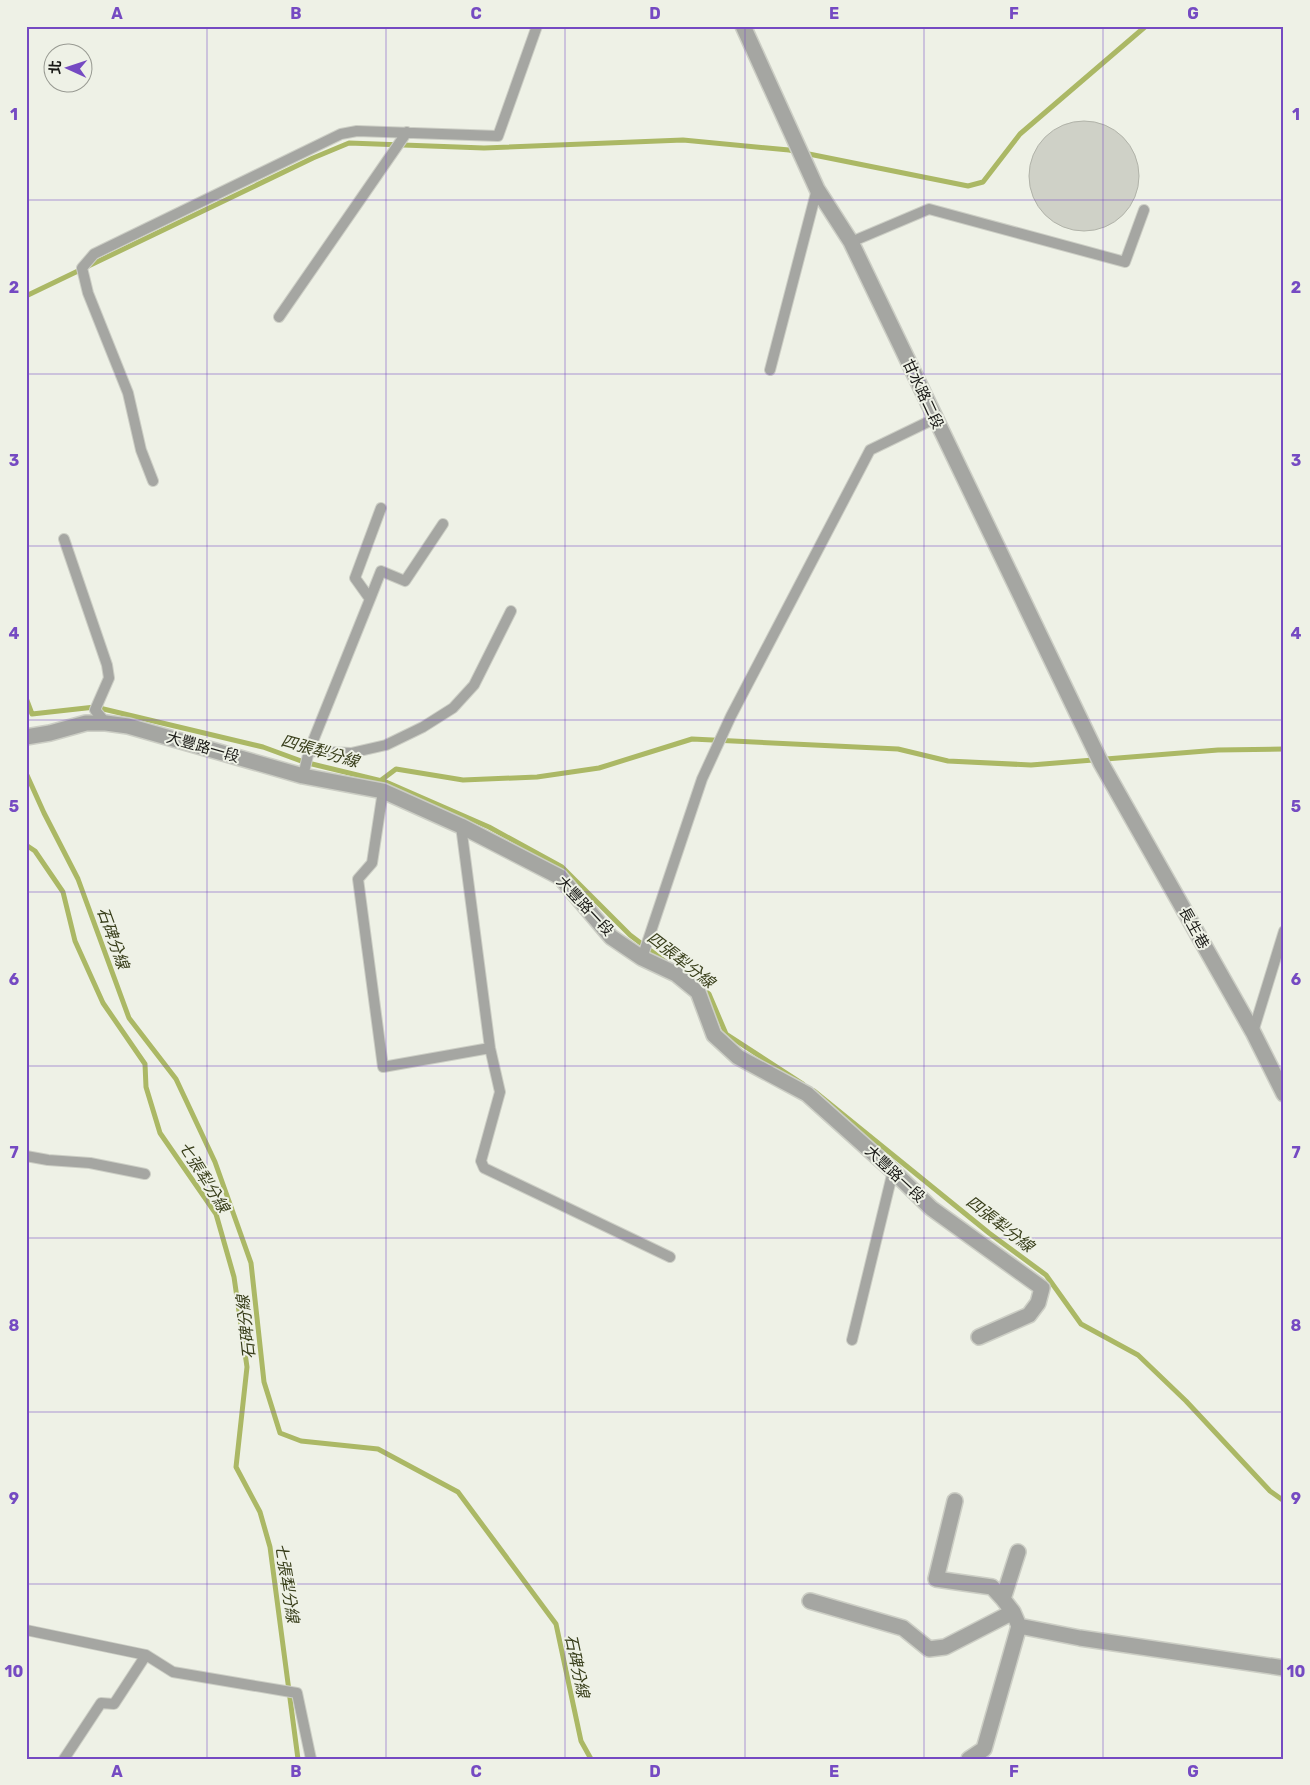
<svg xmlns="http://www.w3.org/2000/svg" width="1310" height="1785" font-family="Rubik,'Noto Sans TC',sans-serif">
	<rect width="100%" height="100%" fill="#eef1e6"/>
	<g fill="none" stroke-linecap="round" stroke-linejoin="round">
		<path stroke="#abb865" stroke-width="5" d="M26,296l287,-138 36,-15 135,5 199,-8 106,10 179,36 15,-4 37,-48 126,-108
			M26,698l6,16 63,-7 168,40 41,15 82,20 103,45 73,40 68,68 37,28
			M26,773l18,40 34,66 51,139 47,61 39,83 36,101 13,119 16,51 21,8 77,8 80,43 98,132 25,117 10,18
			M380,781l16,-12 67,11 74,-3 62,-9 93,-29 206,10 50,12 83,4 187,-15 66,-1
			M26,845l9,6 28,41 12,49 28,62 42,61 1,23 14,46 56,81 18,63 13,90 -11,100 24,45 10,35 28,212
			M700,987l9,7 17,40 77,50
			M814,1091l175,142 57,42 35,49 57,31 48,46 84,90 14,10"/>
	</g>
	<path fill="#cfd1c7" stroke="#b1b3a9" d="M1029 176a55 55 0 1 1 110 0a55 55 0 1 1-110 0Z"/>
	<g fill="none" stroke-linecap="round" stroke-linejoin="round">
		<g stroke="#cccec5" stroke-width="12">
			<path id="lane" d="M851,242l78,-33 196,53 19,-52
				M279,317l128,-185
				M770,370l47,-181
				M153,481l-12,-31 -13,-57 -40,-100 -6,-25 12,-14 247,-120 16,-3 141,5 39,-110
				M64,539l43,126 2,13 -14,32 11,13
				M370,599l11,-28 24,10 38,-57
				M309,751l42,2 35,-8 37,-18 30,-19 21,-23 37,-74
				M303,776l6,-25 61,-152 -15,-21 26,-70
				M383,791l-11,72 -14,16 25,188 107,-19
				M461,826l29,222 10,44 -19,69 3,7 186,89
				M642,958l60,-179 29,-63 139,-266 64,-31
				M1253,1032l31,-101
				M26,1156l22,4 42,3 55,11
				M852,1340l41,-169
				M26,1630l120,25 27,17 124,21 14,66
				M64,1759l37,-56 13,1 32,-49"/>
		</g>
		<g stroke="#cccec5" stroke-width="18">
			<path id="street" d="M743,26l74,163 34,53 250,521 152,269 31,62
				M26,737l24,-4 36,-10h20l22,3 175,50 80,15 78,35 99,51 51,60 31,21 34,16 22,18 16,43 24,22 69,37 86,77 38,37 111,80 -4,15 -9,12 -50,22
				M955,1501l-19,78 56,8 11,12 10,13 6,14 61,12 204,30
				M1003,1599l15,-47
				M810,1601l93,27 26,21 16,-2 68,-35
				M969,1759l15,-10 35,-123"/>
		</g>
		<use href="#lane" stroke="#a5a6a2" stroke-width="10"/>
		<use href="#street" stroke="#a5a6a2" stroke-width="15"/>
	</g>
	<path fill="none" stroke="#754ac2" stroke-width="1" stroke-opacity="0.55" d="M207,26v1733M386,26v1733M565,26v1733M745,26v1733M924,26v1733M1103,26v1733M26,200h1258M26,374h1258M26,546h1258M26,720h1258M26,892h1258M26,1066h1258M26,1238h1258M26,1412h1258M26,1584h1258"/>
	<g text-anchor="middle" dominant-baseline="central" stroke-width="4" stroke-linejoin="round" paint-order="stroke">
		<g font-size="15" fill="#181815" stroke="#eef1e6">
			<text transform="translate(923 394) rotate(65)">甘水路二段</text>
			<text transform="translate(203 747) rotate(16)">大豐路一段</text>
			<text transform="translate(585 906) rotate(47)">大豐路一段</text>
			<text transform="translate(1194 928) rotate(61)">長生巷</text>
			<text transform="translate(895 1174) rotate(43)">大豐路一段</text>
		</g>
		<g font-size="16" font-style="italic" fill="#383e1a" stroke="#eef1e6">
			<text transform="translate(320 751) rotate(16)">四張犁分線</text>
			<text transform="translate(113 938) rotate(70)">石碑分線</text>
			<text transform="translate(681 960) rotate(38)">四張犁分線</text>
			<text transform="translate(204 1177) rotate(58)">七張犁分線</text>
			<text transform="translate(1000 1224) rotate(38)">四張犁分線</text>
			<text transform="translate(246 1327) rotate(-96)">石碑分線</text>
			<text transform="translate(287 1583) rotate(81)">七張犁分線</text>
			<text transform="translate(577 1666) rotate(78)">石碑分線</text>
		</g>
	</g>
	<rect width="1310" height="1785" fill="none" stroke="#eef1e6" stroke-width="55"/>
	<g transform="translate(68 68) rotate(273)"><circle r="24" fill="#eef1e6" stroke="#989a92"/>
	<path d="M0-4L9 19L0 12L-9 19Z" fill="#754ac2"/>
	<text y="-8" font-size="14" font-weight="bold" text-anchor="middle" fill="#181815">北</text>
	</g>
	<rect x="28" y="28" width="1254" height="1730" fill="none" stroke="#754ac2" stroke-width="2"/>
	<g font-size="16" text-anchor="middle" font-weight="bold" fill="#754ac2">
		<text x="117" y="19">A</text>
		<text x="296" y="19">B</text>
		<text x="476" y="19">C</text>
		<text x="655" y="19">D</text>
		<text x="834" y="19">E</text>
		<text x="1014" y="19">F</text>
		<text x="1193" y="19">G</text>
		<text x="14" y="120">1</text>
		<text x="1296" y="120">1</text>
		<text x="14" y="293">2</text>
		<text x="1296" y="293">2</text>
		<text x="14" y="466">3</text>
		<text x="1296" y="466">3</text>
		<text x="14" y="639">4</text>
		<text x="1296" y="639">4</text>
		<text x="14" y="812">5</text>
		<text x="1296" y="812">5</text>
		<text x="14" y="985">6</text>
		<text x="1296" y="985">6</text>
		<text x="14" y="1158">7</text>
		<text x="1296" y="1158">7</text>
		<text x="14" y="1331">8</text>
		<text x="1296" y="1331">8</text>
		<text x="14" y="1504">9</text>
		<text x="1296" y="1504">9</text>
		<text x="14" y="1677">10</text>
		<text x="1296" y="1677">10</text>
		<text x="117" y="1777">A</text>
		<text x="296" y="1777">B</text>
		<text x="476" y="1777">C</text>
		<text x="655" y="1777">D</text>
		<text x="834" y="1777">E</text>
		<text x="1014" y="1777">F</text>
		<text x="1193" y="1777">G</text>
	</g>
</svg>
